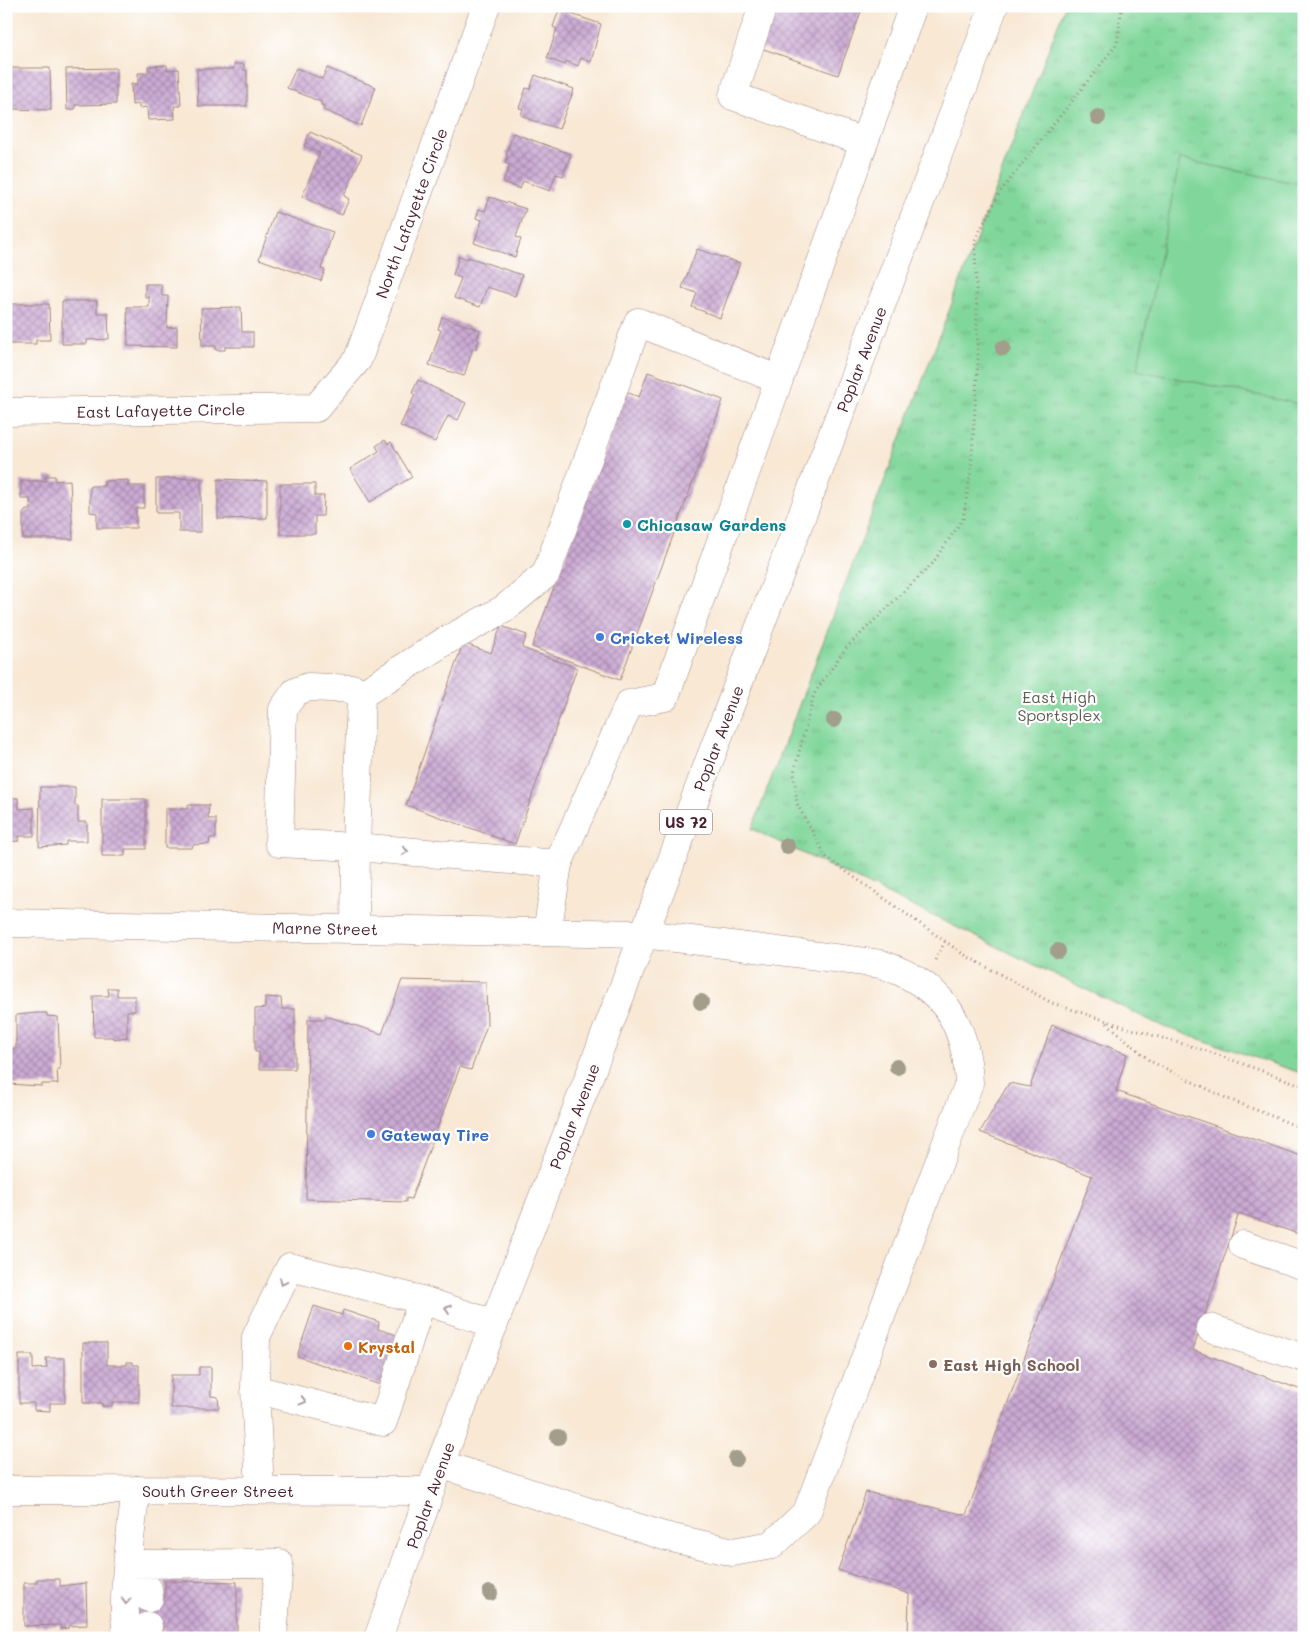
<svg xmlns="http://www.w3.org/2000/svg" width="1310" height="1644" font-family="Mali,sans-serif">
	<defs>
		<pattern id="grass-tufts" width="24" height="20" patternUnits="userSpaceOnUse" patternTransform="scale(1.25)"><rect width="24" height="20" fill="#81d79b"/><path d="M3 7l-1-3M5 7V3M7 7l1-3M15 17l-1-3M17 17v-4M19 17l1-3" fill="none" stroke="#71b886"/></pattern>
		<pattern id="building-cross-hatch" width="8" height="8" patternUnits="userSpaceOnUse" patternTransform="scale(1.25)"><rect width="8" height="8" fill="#cbaad4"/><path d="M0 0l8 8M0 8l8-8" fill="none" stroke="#a78aac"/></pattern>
	</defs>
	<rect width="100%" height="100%" fill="#fff"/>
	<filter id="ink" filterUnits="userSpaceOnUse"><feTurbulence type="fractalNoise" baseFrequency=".02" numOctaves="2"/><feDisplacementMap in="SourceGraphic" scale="10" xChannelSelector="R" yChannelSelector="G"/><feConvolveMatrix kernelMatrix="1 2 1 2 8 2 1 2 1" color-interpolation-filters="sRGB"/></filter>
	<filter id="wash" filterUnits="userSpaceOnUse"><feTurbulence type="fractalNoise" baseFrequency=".0096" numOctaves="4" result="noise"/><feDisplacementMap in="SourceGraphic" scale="20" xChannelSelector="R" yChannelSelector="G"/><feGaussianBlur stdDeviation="1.12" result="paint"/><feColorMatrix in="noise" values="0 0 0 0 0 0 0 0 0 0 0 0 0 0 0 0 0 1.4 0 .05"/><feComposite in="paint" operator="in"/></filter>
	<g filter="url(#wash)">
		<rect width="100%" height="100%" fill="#f8e8d4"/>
		<path fill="url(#grass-tufts)" stroke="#667b63" d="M1065,6h239v1068l-140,-47 -412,-198z"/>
		<path fill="#81d79b" stroke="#667b63" d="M1180,159l124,26v220l-167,-35z"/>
		<g id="blocks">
			<path fill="url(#building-cross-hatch)" d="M769,6h94l-25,69 -83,-29z
				M559,10l42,14 -10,38 -10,-4 -3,8 -12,-5 -1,4 -18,-7 10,-29 -4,-2z
				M234,64h10v6h3v36h-49l-1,-37h37z
				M167,65v5l12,-1 2,37h-7l1,13 -27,1 -1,-13 -8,1v-4l-7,1 -1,-21h7v-11h10v-7z
				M10,68h40l1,42 -40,-1v-22h-5v-16h4z
				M116,68v36l-41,1v4l-8,1 -1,-41z
				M296,68l26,11 5,-11 49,19 -15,39 -38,-16 1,-4 -3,-1v-3l-34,-14z
				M535,75l39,14 -15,40 -28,-9 -10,-5 2,-6 -4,-1 7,-20 4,1z
				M310,132l52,23 -18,41 5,3 -7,16 -40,-18 18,-44 -16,-7z
				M513,133l58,21 -8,22 -7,-2 -6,17 -27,-10 -3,8 -17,-7 7,-17 -5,-2 3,-7 -2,-1z
				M490,197l36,12 -10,28 5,2 -6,18 -41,-14 8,-23 -6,-2 3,-9 6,2z
				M275,212l58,20 -12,37 4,1 -4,11 -62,-22z
				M697,249l43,14 -20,55 -28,-11 5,-14 -15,-5z
				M459,256l8,3 1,-2 54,18 -7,21 -28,-9 -7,20 -26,-9 7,-20 -8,-3z
				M145,284h16l1,12h6l-1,32 10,-1v20l-49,-1 -1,-39h22v-10h-4z
				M62,301h35v12h11l1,26 -22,1v4h-25z
				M6,304h43l1,36h-14v4h-26v-6h-4z
				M241,307l1,25h11v15h-28v3h-9v-4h-14l-1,-38z
				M442,317l38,13 -3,9 2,1 -3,9 -3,-1 -9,28 -35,-11 12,-35 -3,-1z
				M648,372l75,28 -103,280 -88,-33 94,-255 13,5z
				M418,380l48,23 -8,17 -10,-4 -13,26 -35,-16 15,-31 -3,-2z
				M385,440l3,4 3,-2 21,35 -42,25 -20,-33 29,-18 -3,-5z
				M46,476h9v5l15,-1 3,59h-50v-25l3,-4h5l-1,-11h-9v-18h25z
				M201,478v54h-22v-19h-23v-34z
				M218,479l49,2v37l-49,1z
				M128,480v6h16v22h-8v20h-39v-15l-7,-1v-26h14v-5z
				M280,484h35v12h9l-1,20h-8v18h-35z
				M501,626l26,9 -5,13 55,20 -62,176 -109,-39 57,-162 28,10z
				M40,787h35v19h3v16h9v19h-21v4l-27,2z
				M6,798h12l1,11 15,-1v28h-15v5l-13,1z
				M102,799h44v50h-21v7h-23z
				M188,805h21l-1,14h8v19h-6l-1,6 -16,1 -1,3h-27v-39h23z
				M402,980l84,2 1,43 -16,45 -11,-3 -49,132 -5,-1v4l-100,-3 2,-180h18v-3l56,18z
				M108,988h9v8h18v15h-8v26l-14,2v-2h-19l-1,-41h16z
				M265,997l16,1 1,11h13v60h-36v-17h-4v-43l10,-1z
				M37,1013h10v3l11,1 2,52h-3l1,15h-16v2l-36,-2v-35h10v-34z
				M1052,1025l75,29 -11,37 188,66v79l-65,-23 -46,137 111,41v230l-7,17h-389l1,-44 -71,-24 28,-78 100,23 126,-339 -112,-44 29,-49 21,4z
				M314,1306l28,9 1,-5 36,12 -1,7 22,7 -17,50 -86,-30z
				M83,1343h24v22h20v-3h6v3h6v37h-27v4h-10v-3h-19z
				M19,1355h14v14l14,-1 -1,-10h19v45h-15v8l-16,-1v-7h-15z
				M199,1367h12v29l7,1 1,11h-48v-33h28z
				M37,1579h23v7l26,-3 1,42 -18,1v2l-9,1v-4l-36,1v-43h13z
				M165,1581l72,1v56h-74v-12h-31l1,-29 32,1z"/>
		</g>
	</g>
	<g filter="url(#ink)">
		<use href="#blocks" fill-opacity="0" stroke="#a18480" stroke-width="1"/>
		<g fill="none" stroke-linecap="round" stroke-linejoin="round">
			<g stroke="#a18480" stroke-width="29">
				<path id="minor" d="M763,6l-30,90 131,46
					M6,412l310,-4 42,-49 128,-353
					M308,687l47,2 6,6 -5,152 -77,-4 4,-134 12,-17z
					M361,695l81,-52 62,-34 42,-35 92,-252 141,58
					M6,923l638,11 237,30c60,20 85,56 88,119l-162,429 -35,33 -39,7 -69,-16 -224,-72
					M355,929l1,-82 202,17
					M547,932l11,-68 71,-160 36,-7 248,-691
					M1243,1245l61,21
					M1210,1328l94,30
					M255,1389l128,33 39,-122
					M6,1490l424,1
					M260,1490l-5,-101 1,-52 34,-70 132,33 72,24
					M128,1564l151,-1 -6,75
					M128,1564l20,25 1,9
					M128,1638c-9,-30 4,-114 8,-148
					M145,1638l3,-12"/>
			</g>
			<g stroke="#a18480" stroke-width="29">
				<path id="major" d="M378,1638l62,-174 204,-530 350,-928"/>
			</g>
			<path stroke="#a18480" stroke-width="3" stroke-dasharray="1 4" stroke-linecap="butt" d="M1122,6l-5,38 -117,148 -25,48 3,120 -7,110 -8,49 -31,45 -87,85 -31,45 -20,78 3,32 30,54 136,96 89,49 76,25 79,23 97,35
				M935,960l10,-18
				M1107,1023l43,38 76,37 78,31"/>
			<use href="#minor" stroke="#fff" stroke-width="28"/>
			<use href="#major" stroke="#fff" stroke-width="28"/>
		</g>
		<g fill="#a39d8c">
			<circle cx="1098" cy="117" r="8"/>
			<circle cx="1003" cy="348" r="8"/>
			<circle cx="834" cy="720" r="8"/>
			<circle cx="787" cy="846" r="8"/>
			<circle cx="1058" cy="951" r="8"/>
			<circle cx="701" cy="1002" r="8"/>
			<circle cx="897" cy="1067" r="8"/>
			<circle cx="558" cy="1437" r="8"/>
			<circle cx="736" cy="1459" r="8"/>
			<circle cx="490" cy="1593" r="8"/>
		</g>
		<defs><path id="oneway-chevron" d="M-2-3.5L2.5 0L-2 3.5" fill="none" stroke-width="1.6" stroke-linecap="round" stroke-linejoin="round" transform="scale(1.25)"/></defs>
		<g stroke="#ae9aa0">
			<use href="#oneway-chevron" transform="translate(405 851) rotate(5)"/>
			<use href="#oneway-chevron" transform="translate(283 1282) rotate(116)"/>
			<use href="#oneway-chevron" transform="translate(448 1309) rotate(-161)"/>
			<use href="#oneway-chevron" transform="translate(303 1401) rotate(15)"/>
			<use href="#oneway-chevron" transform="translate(126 1601) rotate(92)"/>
		</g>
	</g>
	<circle fill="#0f9aa8" stroke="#fff" stroke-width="2" cx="627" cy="524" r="5"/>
	<g fill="#3f7fe0" stroke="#fff" stroke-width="2">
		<circle cx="600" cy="637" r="5"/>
		<circle cx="371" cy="1134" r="5"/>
	</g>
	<circle fill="#e8710a" stroke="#fff" stroke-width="2" cx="348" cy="1346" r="5"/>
	<circle fill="#8d6e63" stroke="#fff" stroke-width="2" cx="933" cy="1364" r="5"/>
	<g text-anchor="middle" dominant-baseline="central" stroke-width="4.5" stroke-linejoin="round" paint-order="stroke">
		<rect fill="#fff" stroke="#80626b" stroke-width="1" x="660" y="809.5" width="52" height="25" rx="4"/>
		<g font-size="15" font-weight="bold" fill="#4a1f2b">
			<text x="686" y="822">US 72</text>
		</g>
		<g font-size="16" fill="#4a1f2b" stroke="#fff">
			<text transform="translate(411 213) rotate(-70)">North Lafayette Circle</text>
			<text transform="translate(861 359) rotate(-69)">Poplar Avenue</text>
			<text transform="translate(161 410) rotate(-1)">East Lafayette Circle</text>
			<text transform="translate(718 738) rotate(-69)">Poplar Avenue</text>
			<text transform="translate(325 928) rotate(1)">Marne Street</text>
			<text transform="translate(574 1116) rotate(-69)">Poplar Avenue</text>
			<text x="218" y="1490">South Greer Street</text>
			<text transform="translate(430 1495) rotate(-70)">Poplar Avenue</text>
		</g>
		<g font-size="16" font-weight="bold" fill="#0d838f" stroke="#fff" text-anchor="start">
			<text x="637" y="524">Chicasaw Gardens</text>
		</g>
		<g font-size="16" font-weight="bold" fill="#366cbe" stroke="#fff" text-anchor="start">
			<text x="610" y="637">Cricket Wireless</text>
			<text x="381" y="1134">Gateway Tire</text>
		</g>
		<g font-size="16" fill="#5d5f52" stroke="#fff">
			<text x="1059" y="696">East High<tspan x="1059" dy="18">Sportsplex</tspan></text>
		</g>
		<g font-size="16" font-weight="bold" fill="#c56008" stroke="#fff" text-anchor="start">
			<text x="358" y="1346">Krystal</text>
		</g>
		<g font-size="16" font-weight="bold" fill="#785e54" stroke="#fff" text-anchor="start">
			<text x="943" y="1364">East High School</text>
		</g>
	</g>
	<rect width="1310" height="1644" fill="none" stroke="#fff" stroke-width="25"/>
</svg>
